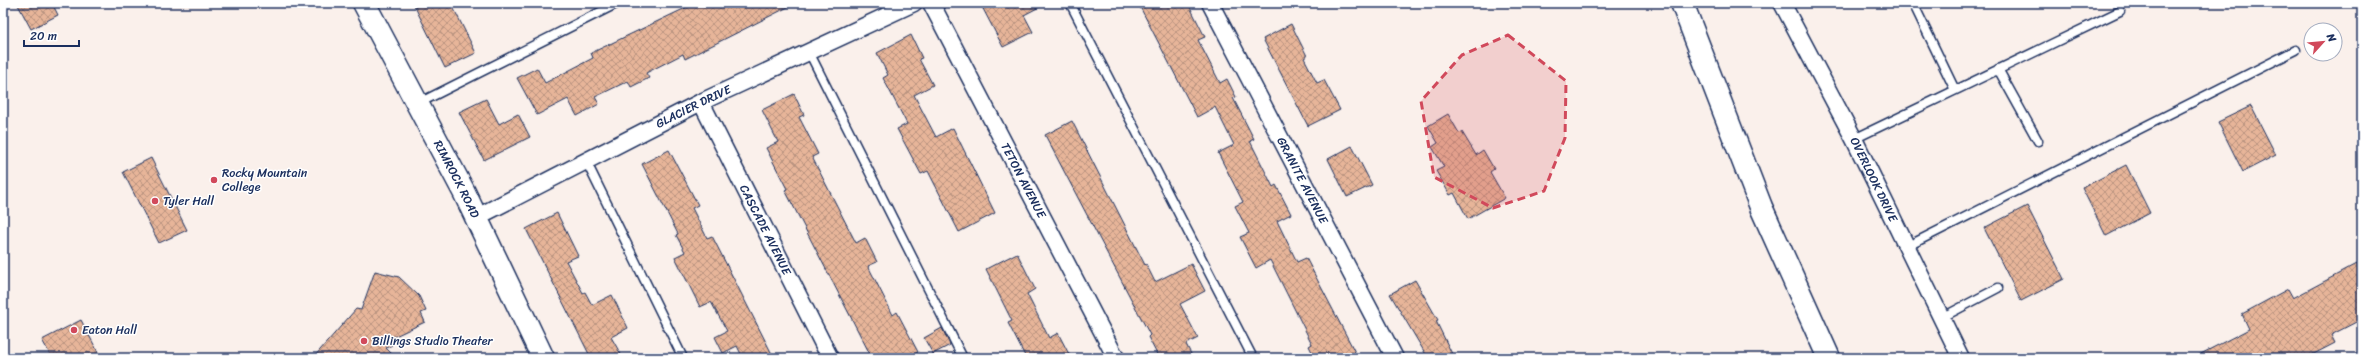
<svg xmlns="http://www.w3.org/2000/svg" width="2365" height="361" font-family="Sriracha,sans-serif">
	<defs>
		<pattern id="building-cross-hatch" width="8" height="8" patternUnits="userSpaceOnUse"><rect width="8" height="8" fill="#e7b599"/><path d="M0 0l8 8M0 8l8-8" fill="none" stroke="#ba9480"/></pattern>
	</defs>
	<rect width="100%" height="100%" fill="#faf0eb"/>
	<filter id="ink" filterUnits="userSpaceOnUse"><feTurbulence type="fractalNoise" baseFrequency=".025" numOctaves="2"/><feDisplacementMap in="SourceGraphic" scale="8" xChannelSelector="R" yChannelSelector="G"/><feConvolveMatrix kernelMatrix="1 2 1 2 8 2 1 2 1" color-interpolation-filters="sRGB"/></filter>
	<g filter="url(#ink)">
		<path fill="url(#building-cross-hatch)" stroke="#1b2f5e" d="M17,3h35l6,12 -27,14z
			M413,3h38l25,50 -31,15z
			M696,3h100l-111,56 -2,-5 -37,19 3,5 -18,9 -3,-6 -33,16 4,7 -22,12 -9,-17 -31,16 -20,-37 20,-10 8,15 48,-25 -2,-5z
			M980,3h67l-23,12 9,17 -30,15z
			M1138,3h50l17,34 -7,3 22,43 7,-4 9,18 -3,1 21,41 -4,2 23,46 3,-2 15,29 -14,7 20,41 9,-4 52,100h-43l-6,-12 3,-2 -42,-84 -14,8 -16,-31 9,-4 -14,-27 8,-4 -25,-49 16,-8 -19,-38 -18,10z
			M1291,24l16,32 -3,2 13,25 7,-3 16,30 -32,16 -45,-87z
			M911,35l11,23 -3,1 14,26 -19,10 22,42 17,-9 42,85 -36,19 -31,-61 -7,3 -24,-45 10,-5 -24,-46 5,-3 -11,-22z
			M794,94l10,21 -5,2 19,37 -6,3 44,86 9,-5 12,24 -9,4 25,49 4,-3 21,40 -11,6h-35l-87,-168 2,-1 -21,-41 12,-6 -16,-32z
			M486,99l13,25 19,-10 12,23 -46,23 -25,-48z
			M2251,106l25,49 -33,17 -25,-50z
			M1448,114l11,19 3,-1 14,23 7,-5 11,19 -4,3 15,26 -37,21 -14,-26 -4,2 -14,-24 8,-4 -12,-20 6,-4 -10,-17z
			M1072,121l73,144 1,-1 9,18 36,-18 14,27 -25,13 18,34 -12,6 7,14h-34l-11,-21 2,-2 -105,-200z
			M1352,146l20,39 -25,12 -19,-38z
			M669,150l29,55 -6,3 15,30 5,-2 62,122h-31l-6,-12 -14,7 -8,-16 12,-6 -16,-29 -11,5 -25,-50 10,-5 -9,-17 2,-1 -36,-70z
			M151,158l36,72 -28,13 -36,-71z
			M2126,165l24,48 -44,23 -24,-48z
			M2027,206l37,73 -43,22 -37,-73z
			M557,213l21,43 -12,5 17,32 2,-1 7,13 20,-10 16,33 -17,9 12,21h-32l-65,-129z
			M1017,253l18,36 -8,5 22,44 9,-5 13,25h-45l-18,-35 4,-2 -26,-52z
			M2357,264l5,11v44l-31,16 4,8 -29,15h-113l56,-29 -7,-15 46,-25 5,9z
			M375,271l24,6 20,19 7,15 -5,2 4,9 -36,17 3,6 -6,3 10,10h-83l43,-49 5,1z
			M1415,280l23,40 -2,1 18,37h-26l-38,-64z
			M81,320l20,38h-49l-10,-18z
			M942,328l8,17 -17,9 -9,-16z"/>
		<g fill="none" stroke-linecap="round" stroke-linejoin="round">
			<g stroke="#1b2f5e" stroke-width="11">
				<path id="lane" d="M1070,3l183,355
					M1913,3l42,87
					M809,52l154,306
					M1998,69l40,72
					M419,103l199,-100
					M1854,139l266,-128
					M586,161l97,197
					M1906,247l390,-197
					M1941,318l57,-30
					M2360,358l2,-1"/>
			</g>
			<g stroke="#1b2f5e" stroke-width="19">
				<g id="street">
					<path id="s1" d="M931,3l185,355"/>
					<path id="s2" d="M1210,3l185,355"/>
					<path id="s3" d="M1782,3l72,136 107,219"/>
					<path id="s4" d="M701,102l129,256"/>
					<path id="s5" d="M477,217l224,-115 213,-99"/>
				</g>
			</g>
			<g stroke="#1b2f5e" stroke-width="25">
				<g id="secondary">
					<path id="s6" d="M364,3l100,189 79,166"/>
				</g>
			</g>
			<g stroke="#1b2f5e" stroke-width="25">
				<path id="highway" d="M1682,3l79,204 68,151"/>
			</g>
			<use href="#lane" stroke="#fff" stroke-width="8"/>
			<use href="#street" stroke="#fff" stroke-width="16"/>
			<use href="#secondary" stroke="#fff" stroke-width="22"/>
			<use href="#highway" stroke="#fff" stroke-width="22"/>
		</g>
	</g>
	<path fill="#d1495b" fill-opacity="0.2" stroke="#d1495b" stroke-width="3" stroke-dasharray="8 5" stroke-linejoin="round" d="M1508,35l58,46 -1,57 -21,53 -51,17 -59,-31 -13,-76 41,-46z"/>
	<g fill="#d1495b" stroke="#fff" stroke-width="1.5">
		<circle cx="214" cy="180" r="4"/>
		<circle cx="155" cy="201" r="4"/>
		<circle cx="74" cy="330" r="4"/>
		<circle cx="364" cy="341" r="4"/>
	</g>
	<g text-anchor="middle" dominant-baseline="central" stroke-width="3" stroke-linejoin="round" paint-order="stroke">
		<g font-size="12" fill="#1b2f5e" stroke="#fff">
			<text stroke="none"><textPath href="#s5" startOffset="243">GLACIER DRIVE</textPath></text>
			<text stroke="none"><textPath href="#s6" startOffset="199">RIMROCK ROAD</textPath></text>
			<text stroke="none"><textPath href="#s1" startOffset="200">TETON AVENUE</textPath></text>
			<text stroke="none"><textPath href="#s2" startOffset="200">GRANITE AVENUE</textPath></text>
			<text stroke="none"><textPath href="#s3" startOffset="199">OVERLOOK DRIVE</textPath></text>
			<text stroke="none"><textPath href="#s4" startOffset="143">CASCADE AVENUE</textPath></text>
		</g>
		<g font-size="12" fill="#1b2f5e" stroke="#fff" text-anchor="start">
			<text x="222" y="173">Rocky Mountain<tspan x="222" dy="14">College</tspan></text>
			<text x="163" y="201">Tyler Hall</text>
			<text x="82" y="330">Eaton Hall</text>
			<text x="372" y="341">Billings Studio Theater</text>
		</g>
	</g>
	<rect width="2365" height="361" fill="none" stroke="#fff" stroke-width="16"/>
	<rect x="8" y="8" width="2349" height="345" fill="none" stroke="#1b2f5e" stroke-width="1.5" filter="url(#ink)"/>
	<g transform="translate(2323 42) rotate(63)"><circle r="19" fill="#ffffff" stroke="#a4acbf"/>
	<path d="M0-3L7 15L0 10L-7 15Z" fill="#d1495b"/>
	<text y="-6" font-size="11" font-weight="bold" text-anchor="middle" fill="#1b2f5e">N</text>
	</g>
	<path d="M24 40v6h55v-6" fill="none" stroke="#1b2f5e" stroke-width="2"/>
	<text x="30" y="40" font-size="12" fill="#1b2f5e" stroke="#ffffff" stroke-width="3" paint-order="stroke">20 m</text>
</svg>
